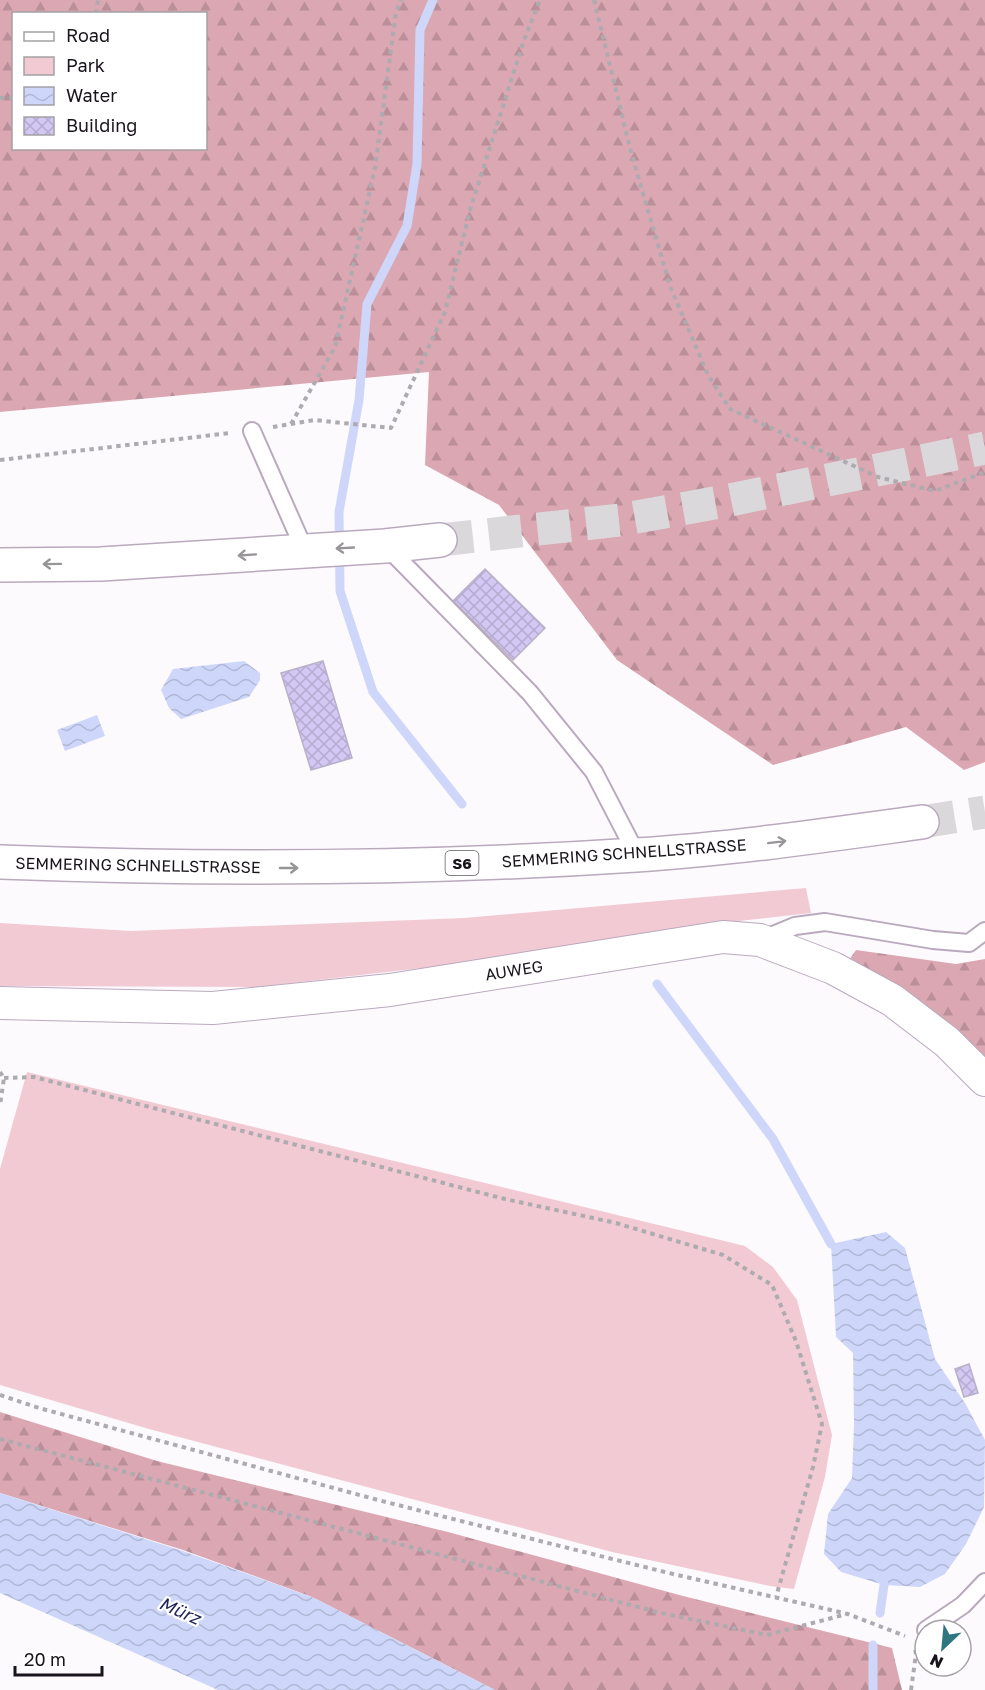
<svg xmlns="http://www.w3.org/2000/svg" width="985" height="1690" font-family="'Golos Text',sans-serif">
	<defs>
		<pattern id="forest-firs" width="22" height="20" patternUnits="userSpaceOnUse" patternTransform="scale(1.5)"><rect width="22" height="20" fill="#dba7b3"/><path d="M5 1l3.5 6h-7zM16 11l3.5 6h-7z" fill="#bb8f99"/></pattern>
		<pattern id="water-waves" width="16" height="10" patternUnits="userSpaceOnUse" patternTransform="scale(1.5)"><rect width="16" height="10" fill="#ced7fa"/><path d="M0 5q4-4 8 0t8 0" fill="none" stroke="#b0b8d6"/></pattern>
		<pattern id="building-cross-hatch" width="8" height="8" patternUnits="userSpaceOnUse" patternTransform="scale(1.5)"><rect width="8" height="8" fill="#d3c7f3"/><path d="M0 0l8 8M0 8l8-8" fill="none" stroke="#b5aad0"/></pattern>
	</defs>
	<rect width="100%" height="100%" fill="#fdfafe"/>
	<path fill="#f2cad3" d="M806,888l5,25 -126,14 -246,39 -182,21 -257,-1v-63l131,8 333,-13z
		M27,1072l718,174 28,21 24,33 35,135 -7,42 -31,112 -24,-3 -158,-34 -463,-123 -149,-44v-216z"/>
	<path fill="url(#forest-firs)" fill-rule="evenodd" d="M0,0h985v762l-21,8 -58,-43 -133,38 -156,-105 -118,-155 -74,-40 4,-93 -429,40zM14,14h192v134h-192z
		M856,950l100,14 29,-5v100l-80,-70 -56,-29z
		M0,1412l157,49 291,71 235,64 209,52 10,42h-407l-183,-93 -129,-47 -183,-57z"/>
	<path fill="url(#water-waves)" d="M244,661l16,12v7l-11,17 -68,22 -12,-11 -8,-18 12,-21z
		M97,715l8,21 -40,15 -8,-21z
		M886,1232l19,16 30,111 30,44 20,37 -1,67 -18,37 -21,30 -25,13 -36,-2 -43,-13 -17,-18 4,-40 24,-36 2,-54 -1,-71 -17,-16 -5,-93z
		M0,1493l183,58 129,46 183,93h-277l-218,-97z"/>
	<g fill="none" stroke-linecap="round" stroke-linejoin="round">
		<path stroke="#ced7fa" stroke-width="9" d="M433,0l-13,30 -3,134 -10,62 -40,78 -8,96 -20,112 1,79 33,101 89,112
			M657,984l116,155 58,105
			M880,1613l4,-28
			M873,1690v-45"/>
	</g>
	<path fill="url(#building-cross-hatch)" stroke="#b7b1c9" stroke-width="1.5" d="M485,569l60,59 -32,32 -60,-59z
		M323,661l29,97 -41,12 -30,-97z
		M969,1364l9,29 -14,4 -9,-28z"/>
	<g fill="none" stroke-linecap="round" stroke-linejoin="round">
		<path stroke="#dbd8dc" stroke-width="33" stroke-dasharray="33 16" stroke-linecap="butt" d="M440,540l180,-20 100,-18 265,-54
			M922,822l63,-10"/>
		<g stroke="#b9a9bd" stroke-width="20">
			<path id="service" d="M252,431l53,120
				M386,546l144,147 64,79 43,83
				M761,940l34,-14 30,-4 108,18 36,3 16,-12
				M926,1630l37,-25 22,-23"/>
		</g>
		<g stroke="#b9a9bd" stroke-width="34">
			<path id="minor" d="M0,1003l213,5 177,-18 333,-53 37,3 73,28 59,32 55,42 38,38"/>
		</g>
		<g stroke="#b9a9bd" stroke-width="36">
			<path id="motorway" d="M0,565l101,-1 284,-18 55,-6
				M0,862c212,8 424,7 636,-7 96,-6 191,-20 286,-33"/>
		</g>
		<path stroke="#aeabb0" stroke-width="4" stroke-dasharray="4.5 4.5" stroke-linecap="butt" d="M594,0l37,152 39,134 38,89 22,34 148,68 57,14 50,-19
			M96,14l2,-14
			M0,98h14
			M291,424l44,-77 40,-179 21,-156 5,-12
			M273,427l41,-7 77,8 54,-116 25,-102 54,-170 16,-40
			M0,460l230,-27
			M0,1072l4,6 -4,27
			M4,1078l30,-1 471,122 111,24 107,32 49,30 24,56 26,83 -9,43 -37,130
			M0,1395l39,13 339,92 166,42 129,32 175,40 57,22
			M0,1439l661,174 106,22 80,-21
			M911,1690l5,-36 -1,-5"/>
		<use href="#service" stroke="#fff" stroke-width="16"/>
		<use href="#minor" stroke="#fff" stroke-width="32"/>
		<use href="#motorway" stroke="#fff" stroke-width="33"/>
	</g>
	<defs><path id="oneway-shaft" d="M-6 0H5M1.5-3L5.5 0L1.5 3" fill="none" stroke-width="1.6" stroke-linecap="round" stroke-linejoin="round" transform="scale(1.5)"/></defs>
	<g stroke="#989598">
		<use href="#oneway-shaft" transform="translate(345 548) rotate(177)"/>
		<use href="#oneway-shaft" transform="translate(247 555) rotate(176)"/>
		<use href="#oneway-shaft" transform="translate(52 564) rotate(179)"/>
		<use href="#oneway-shaft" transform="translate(777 842) rotate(-7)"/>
		<use href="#oneway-shaft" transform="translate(289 868)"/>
	</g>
	<g text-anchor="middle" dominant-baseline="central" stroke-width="4.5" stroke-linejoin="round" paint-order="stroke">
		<rect fill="#fff" stroke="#5e5a5f" stroke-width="1.5" x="445.5" y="851" width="33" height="24" rx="4.5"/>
		<g font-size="15" font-weight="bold" fill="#19141b">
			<text x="462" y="863">S6</text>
		</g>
		<g font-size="16" fill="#19141b" stroke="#fff">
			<text transform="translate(624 853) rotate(-4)">SEMMERING SCHNELLSTRASSE</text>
			<text transform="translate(138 865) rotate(1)">SEMMERING SCHNELLSTRASSE</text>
			<text transform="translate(514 970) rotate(-9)">AUWEG</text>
		</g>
		<g font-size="18" font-style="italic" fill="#21265a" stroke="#fff">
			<text transform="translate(180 1610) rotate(24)">Mürz</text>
		</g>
	</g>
	<rect x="12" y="12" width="195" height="138" fill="#ffffff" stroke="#a3a1a4" stroke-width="1.5"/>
	<rect x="24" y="32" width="30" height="9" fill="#ffffff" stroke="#a3a1a4" stroke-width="1.5"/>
	<text x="66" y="42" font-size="18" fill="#19141b">Road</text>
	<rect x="24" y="57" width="30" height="18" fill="#f2cad3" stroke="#a3a1a4" stroke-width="1.5"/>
	<text x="66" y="72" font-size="18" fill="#19141b">Park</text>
	<rect x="24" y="87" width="30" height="18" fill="url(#water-waves)" stroke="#a3a1a4" stroke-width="1.5"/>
	<text x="66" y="102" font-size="18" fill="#19141b">Water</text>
	<rect x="24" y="117" width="30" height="18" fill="url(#building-cross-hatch)" stroke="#a3a1a4" stroke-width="1.5"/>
	<text x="66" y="132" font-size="18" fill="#19141b">Building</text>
	<g transform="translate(943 1648) rotate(206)"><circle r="28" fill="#ffffff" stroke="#a3a1a4" stroke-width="1.5"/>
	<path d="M0-4.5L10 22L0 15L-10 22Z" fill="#2f7681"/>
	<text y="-9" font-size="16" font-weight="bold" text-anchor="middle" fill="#19141b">N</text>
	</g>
	<path d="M15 1666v9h87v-9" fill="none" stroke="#19141b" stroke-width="3"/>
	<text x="24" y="1666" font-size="18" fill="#19141b" stroke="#ffffff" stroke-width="4.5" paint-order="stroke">20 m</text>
</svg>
